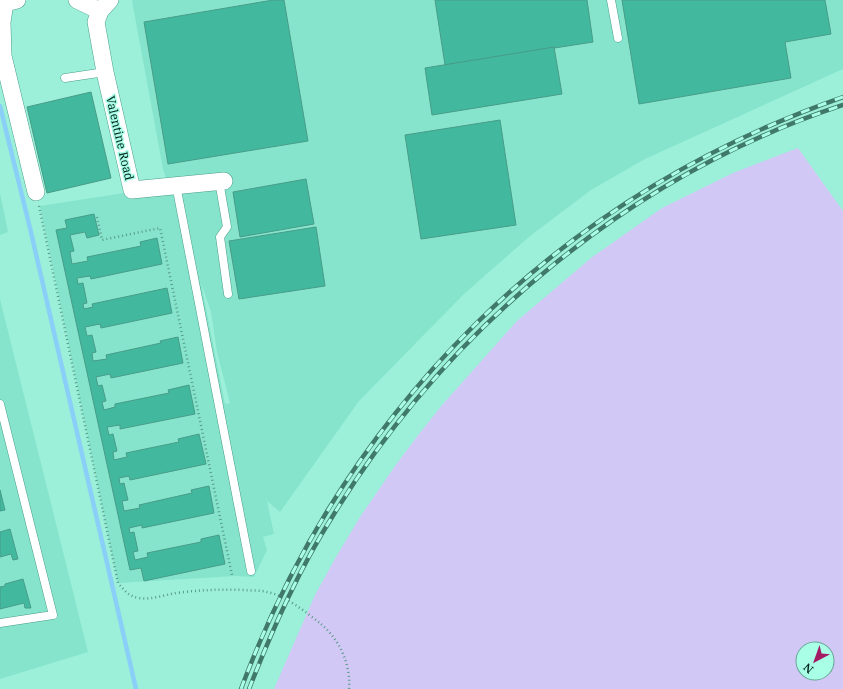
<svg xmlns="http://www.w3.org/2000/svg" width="843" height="689" viewBox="0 0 843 689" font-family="'Noto Serif',serif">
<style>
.built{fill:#86e4cc;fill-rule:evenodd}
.green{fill:#d2c8f6;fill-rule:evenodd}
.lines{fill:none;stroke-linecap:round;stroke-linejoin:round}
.stream{stroke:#89cff7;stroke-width:4.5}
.building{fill:#42b99e;stroke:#489c88}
.lane-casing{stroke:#489d88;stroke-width:9}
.street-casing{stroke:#489d88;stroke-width:18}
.path{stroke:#5a9a89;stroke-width:2.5;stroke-dasharray:1 3;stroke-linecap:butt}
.lane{stroke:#fff;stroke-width:8}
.street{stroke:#fff;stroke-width:17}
.rail-casing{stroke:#40786a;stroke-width:4.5}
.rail{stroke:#a9fee6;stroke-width:3;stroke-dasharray:9;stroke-linecap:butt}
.labels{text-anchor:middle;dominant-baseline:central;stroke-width:3;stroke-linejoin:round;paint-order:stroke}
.street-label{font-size:12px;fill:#032820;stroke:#a9fee6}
</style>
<rect width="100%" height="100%" fill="#9cf0d9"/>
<g class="built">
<path d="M133 0H843V69L645 159 591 190 530 236 464 294 359 401 280 512 267 501 274 534 263 537 267 550 254 577 235 576 118 583 40 206 169 186 163 169 132 1ZM201 283 211 312 217 352 230 403 225 404Z"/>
<path d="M0 193 8 232 0 235Z"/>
<path d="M0 299 88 652 0 679Z"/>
</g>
<path class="green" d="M798 148 843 211V689H274L315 595 336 557 360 517 395 466 419 434 443 404 517 321 591 258 662 208 733 173ZM803 649H827V673H803Z"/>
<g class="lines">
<path class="stream" d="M0 106 30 228 136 689"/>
</g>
<g class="building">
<path d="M273 0H284L308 141 168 164 144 22Z"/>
<path d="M435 0H587L593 42 445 65Z"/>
<path d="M622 0H825L831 34 785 42 791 78 639 104Z"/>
<path d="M554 47 562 94 432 115 425 68Z"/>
<path d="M91 92 111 178 47 193 27 107Z"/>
<path d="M500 120 516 225 421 239 405 135Z"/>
<path d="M306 179 314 224 240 237 233 192Z"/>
<path d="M94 214 99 235 87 238 85 232 70 235 74 251 70 252 72 264 88 261 87 257 141 246 140 242 157 238 162 264 91 279 90 276 77 278 78 284 83 283 87 303 83 304 84 309 93 307 92 304 167 288 172 313 101 328 100 324 85 327 87 336 92 335 96 352 92 353 93 361 107 359 106 355 161 343 160 341 178 337 183 363 111 378 110 374 96 377 98 386 102 385 106 401 102 402 104 410 115 407V404L169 393 168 390 189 385 195 414 120 429V425L107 427 109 435 113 434 117 451 113 452 114 460 127 457 126 453 179 442 178 439 199 434 206 464 130 480 129 476 119 478 120 484 124 483 128 500 122 501 124 511 140 508 139 505 192 493 191 490 209 486 214 513 142 528V525L129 528 130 533 134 532 138 551 133 552 135 560 148 557 147 553 201 542V539L219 535 225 564 144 581 141 568 130 570 56 230 67 228 65 220Z"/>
<path d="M316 227 325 286 239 299 229 241Z"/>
<path d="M0 490 5 510 0 511Z"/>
<path d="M10 529 18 559 13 560 11 554 0 557V532Z"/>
<path d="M23 579 31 608H25L24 603 0 609V587L5 586V584Z"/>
</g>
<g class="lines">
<defs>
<g id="lane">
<path d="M611 0 618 38"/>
<path d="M65 78 105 72"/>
<path d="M219 181 227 227 220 237 228 294"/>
<path d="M176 185 251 571"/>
<path d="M0 404 53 615 0 623"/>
</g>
<g id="street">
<path d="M17 0 5 3 2 22 3 56 36 192"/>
<path d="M77 0 100 11"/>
<path d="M110 0 100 11 96 22 105 72 132 190 224 181"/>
</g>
</defs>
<use href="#lane" class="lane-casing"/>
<use href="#street" class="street-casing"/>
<g class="path">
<path d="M39 206 118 583C125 591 128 596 139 598 151 600 164 595 176 593 200 590 221 589 245 590 252 591 260 590 267 592 285 595 307 613 321 624 340 640 351 665 349 689"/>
<path d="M97 217 102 240 160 228 232 575"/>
</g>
<use href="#lane" class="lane"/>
<use href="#street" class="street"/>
<defs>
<g id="rail">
<path d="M241 689C346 408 559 196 843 97"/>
<path d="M249 689C273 628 299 569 334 514 449 327 633 174 843 105"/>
</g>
</defs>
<use href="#rail" class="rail-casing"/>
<use href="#rail" class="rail"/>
</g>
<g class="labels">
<g class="street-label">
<text transform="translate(120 138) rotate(77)">Valentine Road</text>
</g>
</g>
<g transform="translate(815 661) rotate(221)"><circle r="19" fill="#a9fee6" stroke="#67a897"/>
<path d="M0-3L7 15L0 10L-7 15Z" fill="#a41a63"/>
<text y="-6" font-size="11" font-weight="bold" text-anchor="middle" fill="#032820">N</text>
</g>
</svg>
